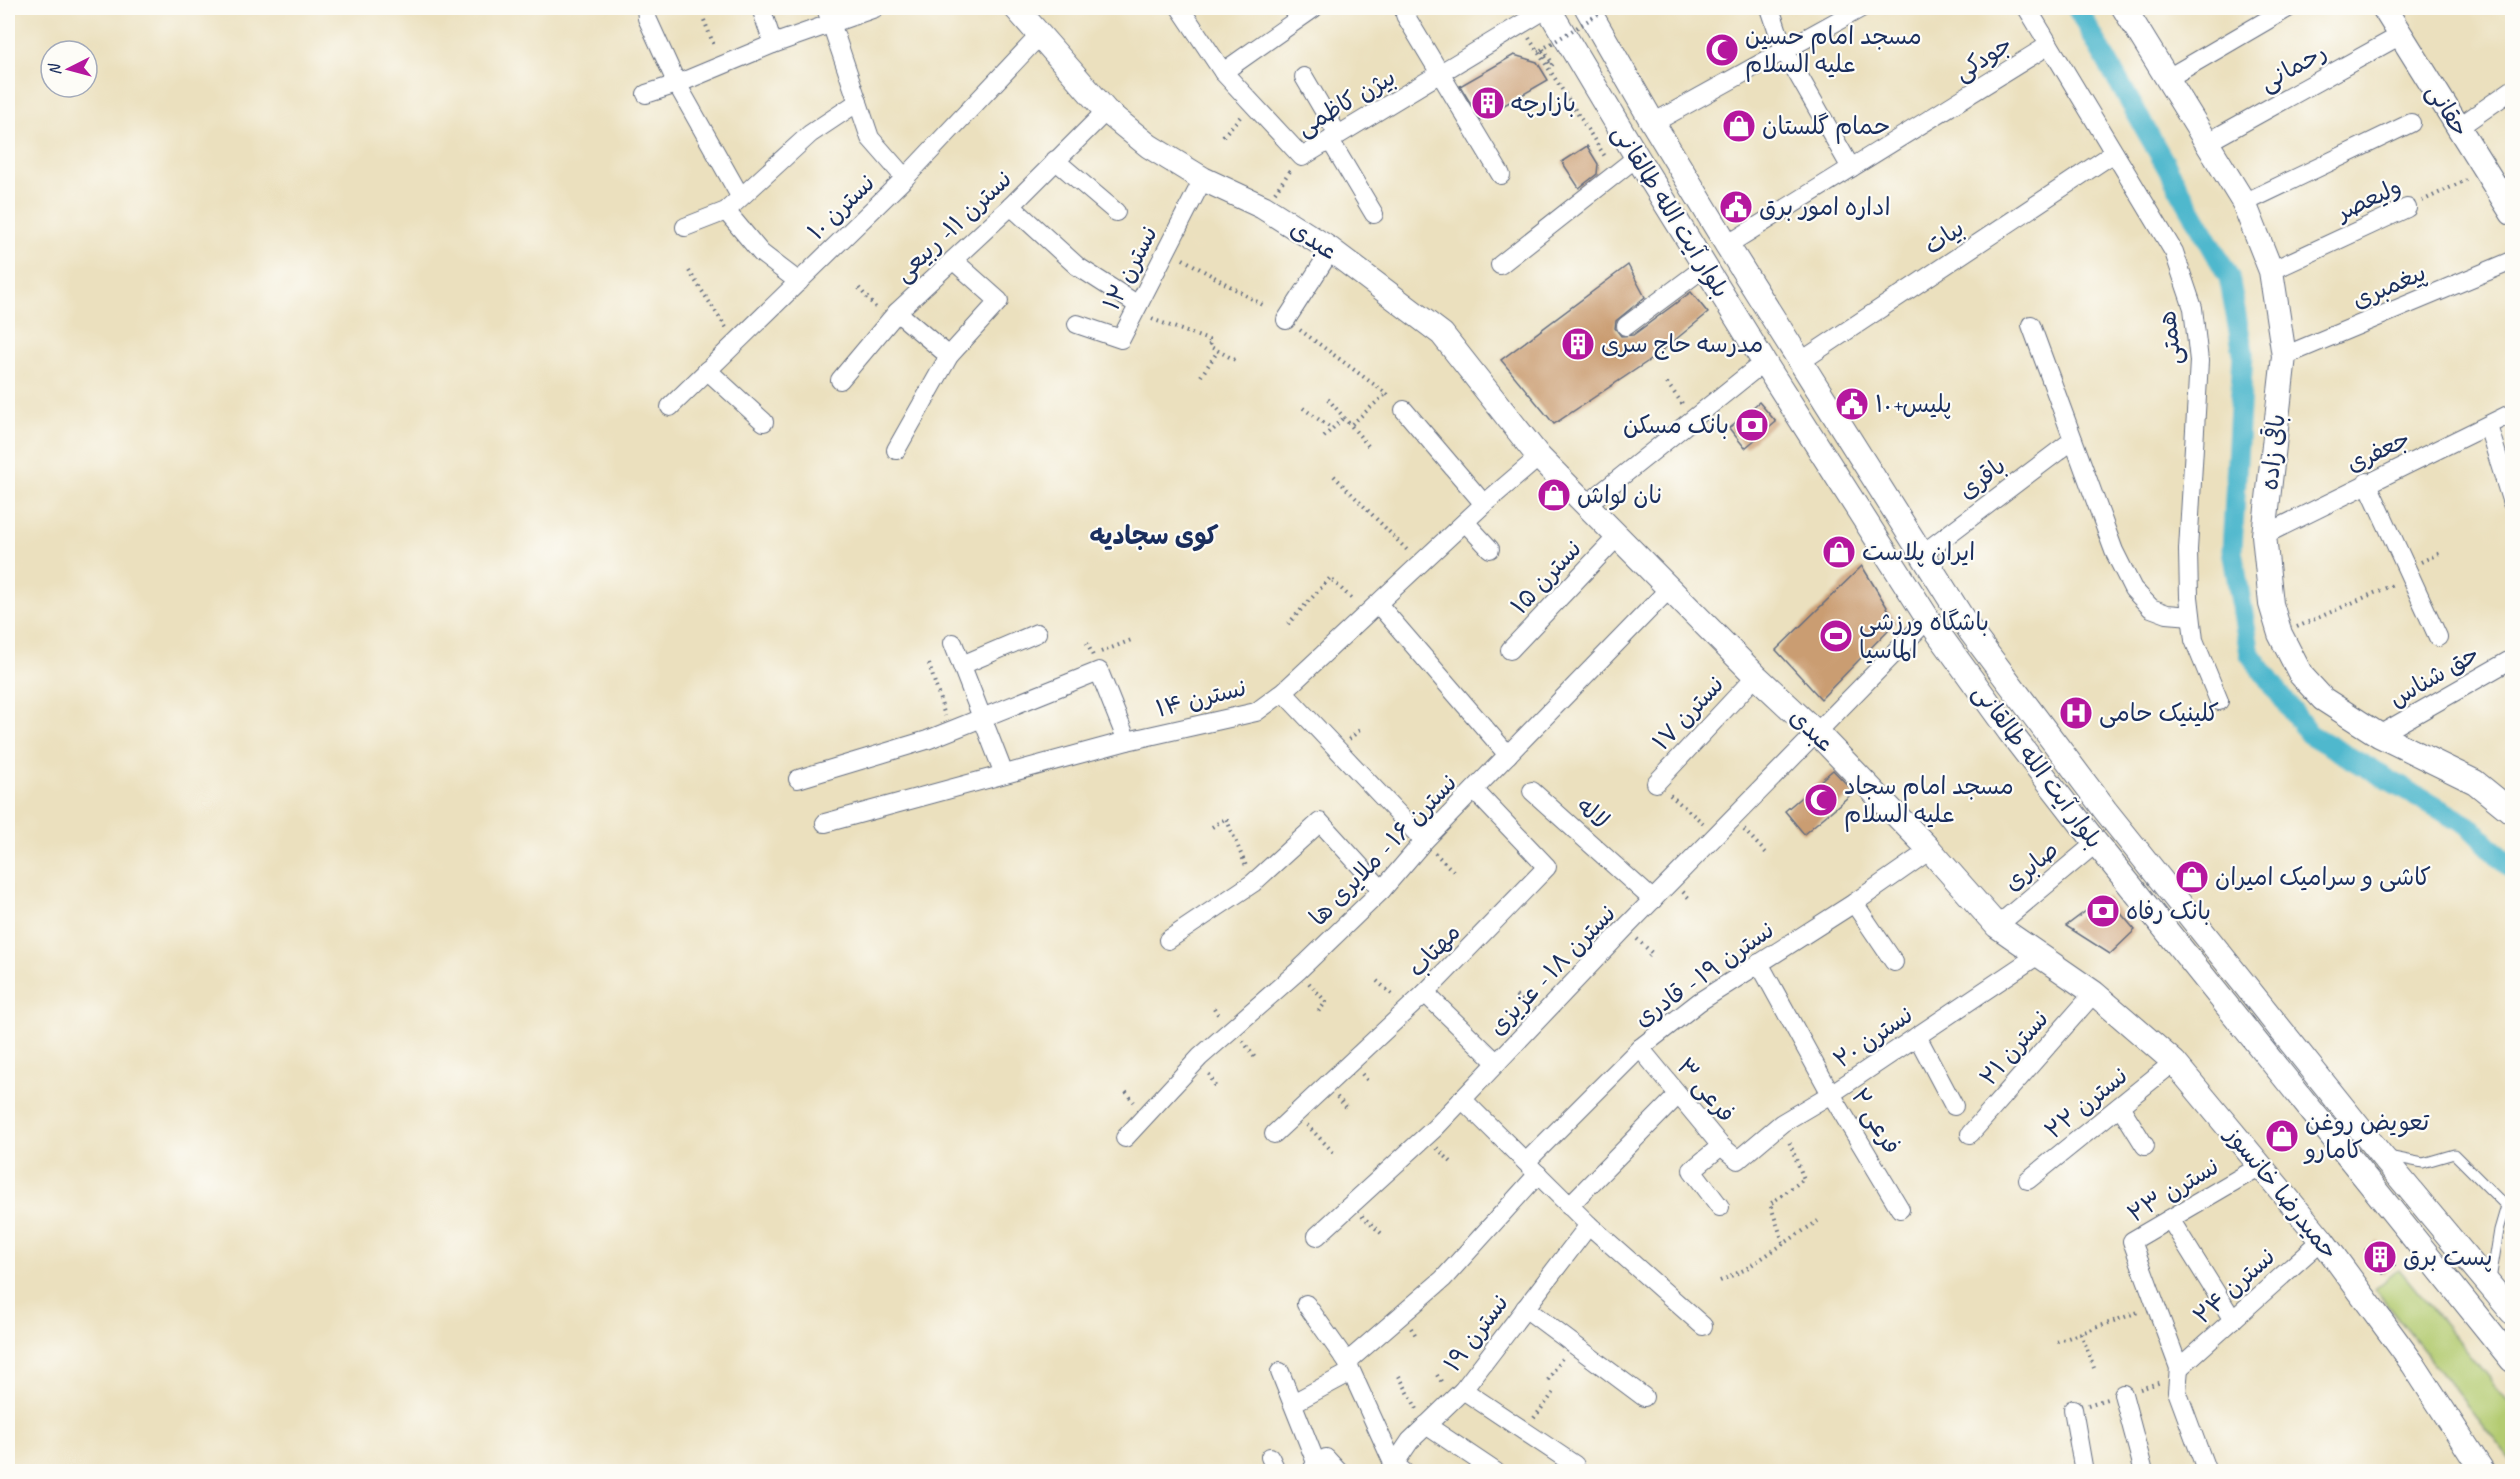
<svg xmlns="http://www.w3.org/2000/svg" width="2520" height="1479" viewBox="0 0 2520 1479" font-family="Caveat,'Playpen Sans Arabic',sans-serif">
<style>
.green{fill:#b3cb71;stroke:#677d68;stroke-width:1.5}
.lines{fill:none;stroke-linecap:round;stroke-linejoin:round}
.canal{stroke:#4fb8cd;stroke-width:21}
.building{fill:#ca9d72}
.lane-casing{stroke:#646d80;stroke-width:11}
.street-casing{stroke:#646d80;stroke-width:20}
.secondary-casing{stroke:#646d80;stroke-width:26}
.path{stroke:#646d80;stroke-width:4;stroke-dasharray:1.5 4.5;stroke-linecap:butt}
.lane{stroke:#fff;stroke-width:9}
.street{stroke:#fff;stroke-width:18}
.secondary{stroke:#fff;stroke-width:24}
.path-bridge{stroke:#646d80;stroke-width:4;stroke-dasharray:1.5 4.5;stroke-linecap:butt}
.labels{text-anchor:middle;dominant-baseline:central;stroke-width:4.5;stroke-linejoin:round;paint-order:stroke}
.poi-label{font-size:24px;fill:#1b2f5e;stroke:#fdfcf7;text-anchor:start}
.street-label{font-size:24px;fill:#1b2f5e;stroke:#fdfcf7}
.neighbourhood-label{font-size:26px;font-weight:bold;fill:#1b2f5e;stroke:#fdfcf7}
</style>
<rect width="100%" height="100%" fill="#fdfcf7"/>
<filter id="ink" filterUnits="userSpaceOnUse"><feTurbulence type="fractalNoise" baseFrequency=".0167" numOctaves="2"/><feDisplacementMap in="SourceGraphic" scale="12" xChannelSelector="R" yChannelSelector="G"/><feConvolveMatrix kernelMatrix="1 2 1 2 8 2 1 2 1" color-interpolation-filters="sRGB"/></filter>
<filter id="wash" filterUnits="userSpaceOnUse"><feTurbulence type="fractalNoise" baseFrequency=".008" numOctaves="4" result="noise"/><feDisplacementMap in="SourceGraphic" scale="24" xChannelSelector="R" yChannelSelector="G"/><feGaussianBlur stdDeviation="1.35" result="paint"/><feColorMatrix in="noise" values="0 0 0 0 0 0 0 0 0 0 0 0 0 0 0 0 0 1.4 0 .05"/><feComposite in="paint" operator="in"/></filter>
<g filter="url(#wash)">
<rect width="100%" height="100%" fill="#ebe0be"/>
<path class="green" d="M2399 1269 2512 1406V1462L2375 1289Z"/>
<g class="lines">
<path class="canal" d="M2077 8 2229 277 2243 353 2232 550 2250 654 2309 734 2469 826 2512 869"/>
</g>
<g id="blocks">
<g class="building">
<path d="M1514 55 1537 62 1548 80 1480 119 1460 86Z"/>
<path d="M1587 146 1598 164 1597 174 1579 188 1562 162Z"/>
<path d="M1628 265 1645 297 1616 321 1615 328 1621 336 1633 335 1691 292 1708 313 1653 358 1554 424 1501 360Z"/>
<path d="M1759 402 1776 422 1745 448 1729 428Z"/>
<path d="M1862 566 1896 622 1821 699 1776 650Z"/>
<path d="M1833 770 1854 792 1804 834 1785 811Z"/>
<path d="M2106 896 2135 930 2110 954 2066 926Z"/>
<path d="M2377 1241 2395 1265 2383 1274 2365 1250Z"/>
</g>
</g>
</g>
<g filter="url(#ink)">
<use href="#blocks" fill-opacity="0" stroke="#646d80" stroke-width="1.5"/>
<g class="lines">
<defs>
<path id="lane" d="M2388 1156 2423 1163 2454 1154 2506 1206 2499 1230 2491 1280"/>
<g id="street">
<path d="M646 8 647 18 677 84 740 196"/>
<path d="M761 8 773 44"/>
<path d="M826 8 870 138 905 178"/>
<path d="M1180 8 1223 72 1302 157 1548 8"/>
<path d="M1770 8 1784 50 1851 168"/>
<path d="M2027 8 2174 252 2193 308 2199 361 2188 550 2189 597 2194 640 2219 701"/>
<path d="M1405 15 1501 175"/>
<path d="M1223 72 1314 8"/>
<path d="M1304 77 1338 135"/>
<path d="M2168 78 2288 8"/>
<path d="M646 94 677 84 773 44 875 8"/>
<path d="M1653 123 1861 8"/>
<path d="M2459 127 2512 90"/>
<path d="M1330 140 1374 214"/>
<path d="M2208 142 2401 35"/>
<path d="M1055 160 1116 212"/>
<path d="M2244 203 2411 123"/>
<path d="M1011 206 1077 266 1138 305"/>
<path d="M726 211 761 253 799 282"/>
<path d="M685 227 726 211 810 134 858 102"/>
<path d="M1727 245 2049 45"/>
<path d="M1500 265 1637 157"/>
<path d="M2271 271 2407 208"/>
<path d="M897 312 949 356"/>
<path d="M1286 320 1331 250"/>
<path d="M1077 324 1121 339 1203 179"/>
<path d="M2031 325 2114 551 2133 589 2151 608 2167 614 2191 616"/>
<path d="M1626 326 1705 267"/>
<path d="M2284 356 2512 261"/>
<path d="M1800 362 2114 153"/>
<path d="M707 370 764 422"/>
<path d="M840 380 897 312 1011 206 1106 111"/>
<path d="M670 407 905 178 1039 36"/>
<path d="M1404 410 1484 504"/>
<path d="M2488 426 2512 503"/>
<path d="M896 450 949 356 999 301 953 260"/>
<path d="M2367 482 2438 637"/>
<path d="M1586 505 1764 362"/>
<path d="M1465 522 1490 549"/>
<path d="M2264 535 2512 413"/>
<path d="M1921 555 2073 440"/>
<path d="M1378 604 1508 755"/>
<path d="M953 643 1004 774"/>
<path d="M1510 650 1617 537"/>
<path d="M962 665 1037 633"/>
<path d="M1283 692 1424 841"/>
<path d="M2379 735 2512 659"/>
<path d="M798 779 927 740 1099 671 1127 741"/>
<path d="M1656 783 1756 676"/>
<path d="M1532 791 1653 900"/>
<path d="M825 823 1127 741 1256 712 1283 692 1484 504 1539 457"/>
<path d="M1854 903 1894 962"/>
<path d="M1997 926 2096 843"/>
<path d="M1168 940 1253 883 1320 822 1382 890"/>
<path d="M1759 963 1831 1094 1900 1209"/>
<path d="M1425 993 1497 1063"/>
<path d="M1917 1036 1954 1106"/>
<path d="M1640 1048 1721 1146 1738 1160 1782 1123 1831 1094 2038 955"/>
<path d="M1462 1099 1589 1225 1703 1326"/>
<path d="M2120 1106 2145 1146"/>
<path d="M1274 1134 1425 993 1547 867 1474 790"/>
<path d="M1970 1134 2094 993"/>
<path d="M1125 1138 1200 1057 1298 971 1382 890 1424 841 1670 588"/>
<path d="M1526 1162 1640 1048 1699 1002 1854 903 1930 850"/>
<path d="M2028 1180 2174 1062"/>
<path d="M1569 1206 1678 1095"/>
<path d="M1720 1207 1692 1170 1721 1146"/>
<path d="M2170 1219 2233 1320"/>
<path d="M1317 1236 1435 1128 1625 928 1928 619"/>
<path d="M1306 1304 1347 1362 1393 1463 1404 1472"/>
<path d="M1525 1308 1644 1397"/>
<path d="M1347 1362 1443 1279 1538 1174"/>
<path d="M2179 1368 2132 1241 2262 1165"/>
<path d="M2179 1368 2322 1240"/>
<path d="M2179 1368 2177 1391 2207 1472"/>
<path d="M1280 1372 1317 1465"/>
<path d="M1463 1390 1575 1465"/>
<path d="M2123 1394 2144 1472"/>
<path d="M1293 1403 1351 1372"/>
<path d="M2073 1409 2084 1472"/>
<path d="M1426 1425 1496 1472"/>
<path d="M1270 1457 1277 1472"/>
<path d="M1313 1468 1326 1458 1339 1472"/>
<path d="M1389 1472 1410 1441 1463 1390 1589 1225"/>
</g>
<g id="secondary">
<path d="M1016 8 1106 111 1149 146 1203 179 1263 207 1331 250 1442 334 1539 457 1756 676 1817 733 1930 850 1997 926 2094 993 2174 1062 2322 1240 2413 1364 2483 1472"/>
<path d="M1548 8 1637 157 1764 362 1928 619 2009 731 2096 843 2512 1360"/>
<path d="M1587 8 1653 123 1727 245 1971 632 2105 810 2381 1155 2512 1312"/>
<path d="M2124 8 2244 203 2271 271 2284 356 2264 535 2271 604 2280 634 2301 675 2323 699 2379 735 2475 782 2512 812"/>
<path d="M2384 8 2512 213"/>
</g>
</defs>
<use href="#lane" class="lane-casing"/>
<use href="#street" class="street-casing"/>
<use href="#secondary" class="secondary-casing"/>
<g class="path">
<path d="M704 20 715 48"/>
<path d="M1529 38 1606 158"/>
<path d="M1538 52 1543 49 1553 64 1551 66 1541 50"/>
<path d="M1223 136 1242 115"/>
<path d="M1275 192 1290 171"/>
<path d="M2422 201 2466 180"/>
<path d="M1183 259 1266 307"/>
<path d="M689 271 727 329"/>
<path d="M859 288 876 308"/>
<path d="M1152 319 1211 341 1209 346 1237 361"/>
<path d="M1300 330 1391 397"/>
<path d="M1201 376 1218 351"/>
<path d="M1667 383 1684 406"/>
<path d="M1328 399 1371 449"/>
<path d="M1303 408 1332 429"/>
<path d="M1352 424 1387 393"/>
<path d="M1324 437 1345 416"/>
<path d="M1334 476 1408 551"/>
<path d="M2421 562 2442 552"/>
<path d="M1288 624 1330 578 1354 601"/>
<path d="M2297 627 2395 584"/>
<path d="M1087 643 1093 656"/>
<path d="M1101 652 1134 639"/>
<path d="M929 664 945 716"/>
<path d="M1170 694 1176 711"/>
<path d="M1349 739 1361 729"/>
<path d="M1670 795 1703 823"/>
<path d="M1212 827 1226 818 1246 866"/>
<path d="M1744 830 1768 855"/>
<path d="M1435 853 1454 872"/>
<path d="M1683 892 1690 899"/>
<path d="M1637 939 1652 953 1646 958"/>
<path d="M1377 981 1395 997"/>
<path d="M1309 983 1326 1002 1318 1012"/>
<path d="M1516 996 1529 1006"/>
<path d="M1214 1008 1219 1016"/>
<path d="M1243 1041 1255 1058"/>
<path d="M1209 1074 1217 1090"/>
<path d="M1362 1074 1368 1081"/>
<path d="M1126 1092 1134 1102"/>
<path d="M1337 1097 1346 1107"/>
<path d="M1307 1125 1336 1155"/>
<path d="M1437 1148 1452 1163"/>
<path d="M2130 1205 2136 1217"/>
<path d="M1362 1216 1383 1235"/>
<path d="M1783 1242 1770 1204 1804 1179 1788 1139"/>
<path d="M1720 1281 1744 1270 1818 1221"/>
<path d="M1411 1328 1417 1337"/>
<path d="M2081 1333 2094 1368"/>
<path d="M2057 1342 2141 1311"/>
<path d="M1437 1375 1443 1384"/>
<path d="M1399 1376 1417 1409"/>
<path d="M1548 1380 1562 1358"/>
<path d="M2140 1389 2161 1382"/>
<path d="M2088 1405 2107 1399"/>
<path d="M1534 1418 1555 1391"/>
</g>
<use href="#lane" class="lane"/>
<use href="#street" class="street"/>
<use href="#secondary" class="secondary"/>
<path class="path-bridge" d="M1541 50 1608 8"/>
</g>
</g>
<defs>
<symbol id="mosque-disc" viewBox="-11 -11 22 22"><circle r="9.5" fill="#b5179e" stroke="#fdfcf7"/><path d="M3.5-4.9A6 6 0 1 0 3.5 4.9A5 5 0 1 1 3.5-4.9Z" fill="#fff"/></symbol>
<symbol id="building-disc" viewBox="-11 -11 22 22"><circle r="9.5" fill="#b5179e" stroke="#fdfcf7"/><path d="M-4-6H4V6H1V3H-1V6H-4ZM-2.5-4.3h1.7v1.8h-1.7ZM.8-4.3h1.7v1.8H.8ZM-2.5-1h1.7V.8h-1.7ZM.8-1h1.7V.8H.8Z" fill="#fff"/></symbol>
<symbol id="shop-disc" viewBox="-11 -11 22 22"><circle r="9.5" fill="#b5179e" stroke="#fdfcf7"/><path d="M-5-2.5h2.3a2.7 3.5 0 0 1 5.4 0H5L5.5 6h-11ZM-1.5-2.5h3a1.5 2.3 0 0 0-3 0Z" fill="#fff"/></symbol>
<symbol id="civic-disc" viewBox="-11 -11 22 22"><circle r="9.5" fill="#b5179e" stroke="#fdfcf7"/><path d="M-.6-6.5H3V-4.5H.6V-3L4-1V1h2V6H-6V1h2V-1L-.6-3ZM-1.2 2.5V6h2.4V2.5Z" fill="#fff"/></symbol>
<symbol id="bank-disc" viewBox="-11 -11 22 22"><circle r="9.5" fill="#b5179e" stroke="#fdfcf7"/><path d="M-6-4H6V4H-6ZM0-2.3a2.3 2.3 0 1 0 0 4.6a2.3 2.3 0 1 0 0-4.6Z" fill="#fff"/></symbol>
<symbol id="stadium-disc" viewBox="-11 -11 22 22"><circle r="9.5" fill="#b5179e" stroke="#fdfcf7"/><path d="M0-5a6.5 5 0 1 0 0 10a6.5 5 0 1 0 0-10ZM-3.5-1.8h7v3.6h-7Z" fill="#fff"/></symbol>
<symbol id="hospital-disc" viewBox="-11 -11 22 22"><circle r="9.5" fill="#b5179e" stroke="#fdfcf7"/><path d="M-5-5h3v3.5h4V-5h3V5h-3V1.5h-4V5h-3Z" fill="#fff"/></symbol>
</defs>
<g fill-rule="evenodd">
<use href="#mosque-disc" x="1703" y="31" width="38" height="38"/>
<use href="#building-disc" x="1469" y="84" width="38" height="38"/>
<use href="#shop-disc" x="1720" y="107" width="38" height="38"/>
<use href="#civic-disc" x="1717" y="188" width="38" height="38"/>
<use href="#building-disc" x="1559" y="325" width="38" height="38"/>
<use href="#civic-disc" x="1833" y="385" width="38" height="38"/>
<use href="#bank-disc" x="1733" y="406" width="38" height="38"/>
<use href="#shop-disc" x="1535" y="476" width="38" height="38"/>
<use href="#shop-disc" x="1820" y="533" width="38" height="38"/>
<use href="#stadium-disc" x="1817" y="617" width="38" height="38"/>
<use href="#hospital-disc" x="2057" y="694" width="38" height="38"/>
<use href="#mosque-disc" x="1802" y="781" width="38" height="38"/>
<use href="#shop-disc" x="2173" y="858" width="38" height="38"/>
<use href="#bank-disc" x="2084" y="892" width="38" height="38"/>
<use href="#shop-disc" x="2263" y="1117" width="38" height="38"/>
<use href="#building-disc" x="2361" y="1238" width="38" height="38"/>
</g>
<g class="labels">
<g class="poi-label">
<text x="1745" y="36">مسجد امام حسین<tspan x="1745" dy="28">علیه السلام</tspan></text>
<text x="1511" y="103">بازارچه</text>
<text x="1762" y="126">حمام گلستان</text>
<text x="1759" y="207">اداره امور برق</text>
<text x="1601" y="344">مدرسه حاج سری</text>
<text x="1875" y="404">پلیس+۱۰</text>
<text x="1729" y="425" text-anchor="end">بانک مسکن</text>
<text x="1577" y="495">نان لواش</text>
<text x="1862" y="552">ایران پلاست</text>
<text x="1859" y="622">باشگاه ورزشی<tspan x="1859" dy="28">الماسیا</tspan></text>
<text x="2099" y="713">کلینیک حامی</text>
<text x="1844" y="786">مسجد امام سجاد<tspan x="1844" dy="28">علیه السلام</tspan></text>
<text x="2215" y="877">کاشی و سرامیک امیران</text>
<text x="2126" y="911">بانک رفاه</text>
<text x="2305" y="1122">تعویض روغن<tspan x="2305" dy="28">کامارو</tspan></text>
<text x="2403" y="1257">پست برق</text>
</g>
<g class="street-label">
<text transform="translate(1983 58) rotate(-32)">جودکی</text>
<text transform="translate(2293 67) rotate(-29)">رحمانی</text>
<text transform="translate(1346 102) rotate(-30)">بیژن کاظمی</text>
<text transform="translate(2448 110) rotate(58)">حقانی</text>
<text transform="translate(2369 199) rotate(-25)">ولیعصر</text>
<text transform="translate(841 207) rotate(-44)">نسترن ۱۰</text>
<text transform="translate(1671 211) rotate(58)">بلوار آیت الله طالقانی</text>
<text transform="translate(953 226) rotate(-43)">نسترن ۱۱- ربیعی</text>
<text transform="translate(1944 237) rotate(-34)">بیات</text>
<text transform="translate(1314 240) rotate(34)">عبدی</text>
<text transform="translate(1130 268) rotate(-63)">نسترن ۱۲</text>
<text transform="translate(2389 286) rotate(-23)">پیغمبری</text>
<text transform="translate(2170 338) rotate(-97)">همتی</text>
<text transform="translate(2378 451) rotate(-25)">جعفری</text>
<text transform="translate(2273 452) rotate(-84)">باقی زاده</text>
<text transform="translate(1982 478) rotate(-37)">باقری</text>
<text transform="translate(1546 577) rotate(-47)">نسترن ۱۵</text>
<text transform="translate(2434 676) rotate(-30)">حق شناس</text>
<text transform="translate(1201 698) rotate(-14)">نسترن ۱۴</text>
<text transform="translate(1688 713) rotate(-47)">نسترن ۱۷</text>
<text transform="translate(1812 730) rotate(44)">عبدی</text>
<text transform="translate(2038 766) rotate(53)">بلوار آیت الله طالقانی</text>
<text transform="translate(1593 813) rotate(42)">لاله</text>
<text transform="translate(1383 850) rotate(-46)">نسترن ۱۶ - ملایری ها</text>
<text transform="translate(2031 866) rotate(-40)">صابری</text>
<text transform="translate(1434 950) rotate(-46)">مهتاب</text>
<text transform="translate(1552 970) rotate(-46)">نسترن ۱۸ - عزیزی</text>
<text transform="translate(1704 974) rotate(-35)">نسترن ۱۹ - قادری</text>
<text transform="translate(1873 1037) rotate(-34)">نسترن ۲۰</text>
<text transform="translate(2014 1048) rotate(-49)">نسترن ۲۱</text>
<text transform="translate(1706 1090) rotate(50)">فرعی ۳</text>
<text transform="translate(2086 1103) rotate(-39)">نسترن ۲۲</text>
<text transform="translate(1876 1121) rotate(59)">فرعی ۲</text>
<text transform="translate(2173 1190) rotate(-31)">نسترن ۲۳</text>
<text transform="translate(2282 1193) rotate(51)">حمیدرضا خانسوز</text>
<text transform="translate(2234 1286) rotate(-42)">نسترن ۲۴</text>
<text transform="translate(1476 1333) rotate(-53)">نسترن ۱۹</text>
</g>
<g class="neighbourhood-label">
<text x="1154" y="535">کوی سجادیه</text>
</g>
</g>
<rect width="2520" height="1479" fill="none" stroke="#fdfcf7" stroke-width="30"/>
<g transform="translate(69 69) rotate(264)"><circle r="28" fill="#fdfcf7" stroke="#a3aaba" stroke-width="1.5"/>
<path d="M0-4.5L10 22L0 15L-10 22Z" fill="#b5179e"/>
<text y="-9" font-size="16" font-weight="bold" text-anchor="middle" fill="#1b2f5e">N</text>
</g>
</svg>
